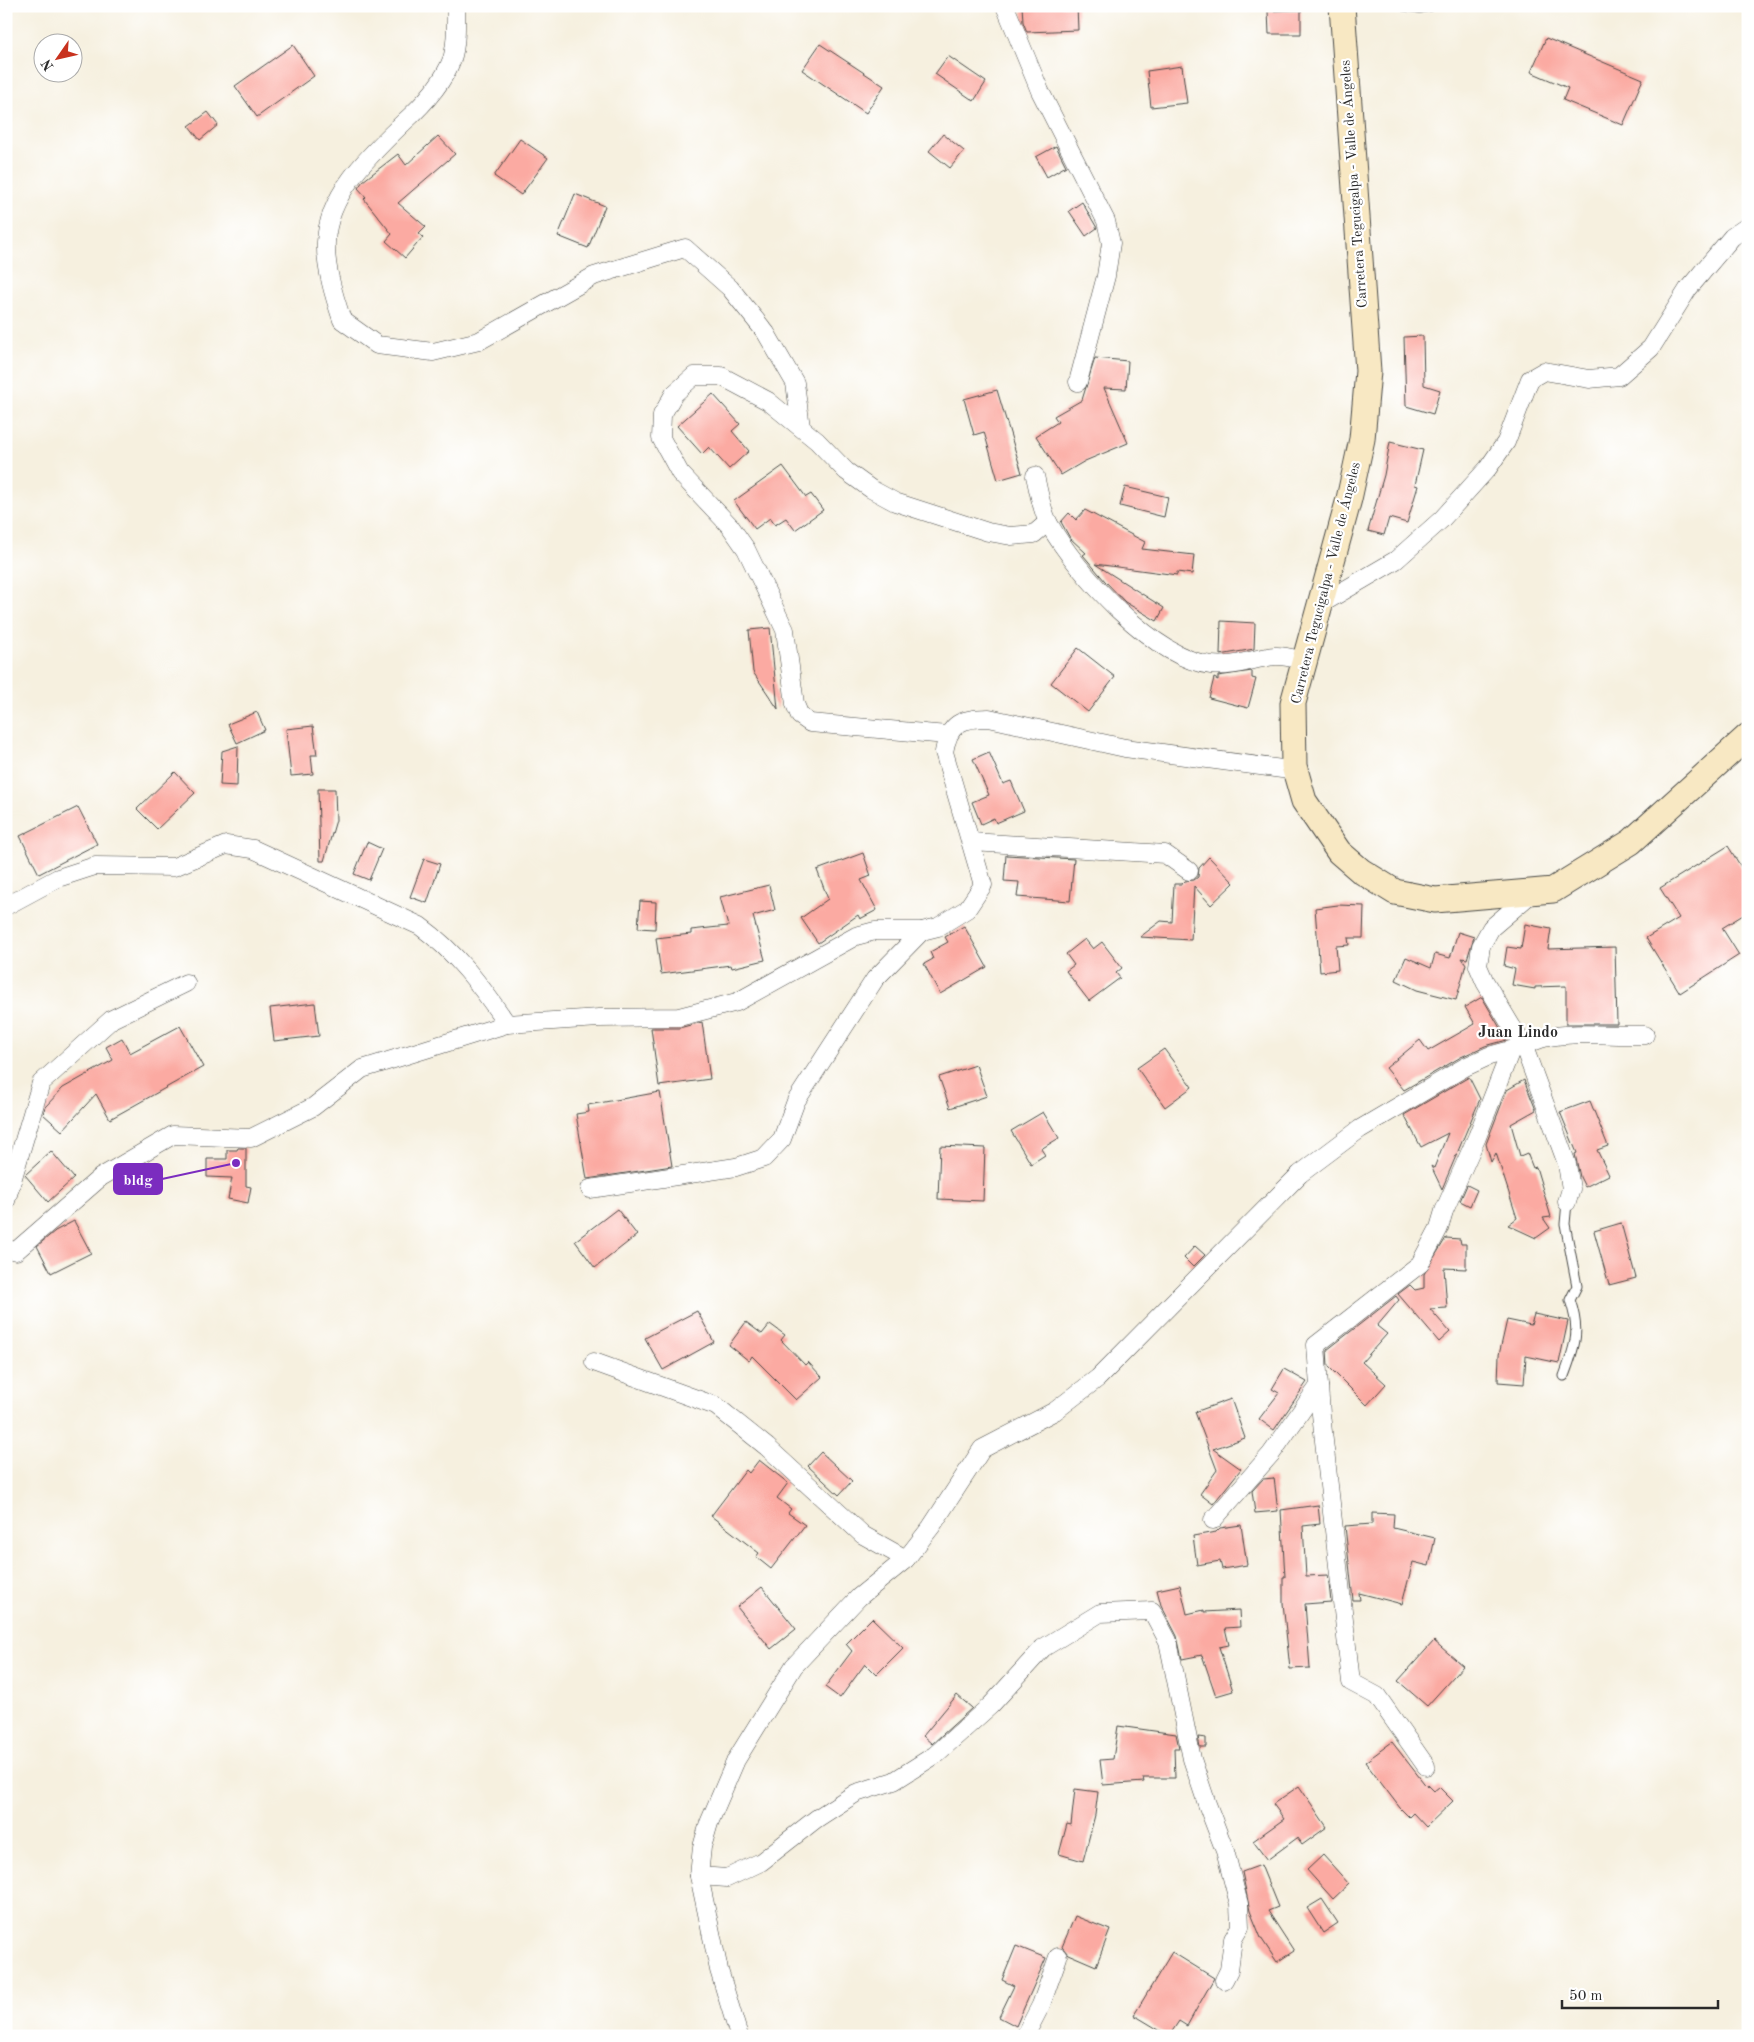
<svg xmlns="http://www.w3.org/2000/svg" width="1754" height="2042" viewBox="0 0 1754 2042" font-family="'Old Standard TT',serif">
<style>
.building{fill:#fbaaa2}
.lines{fill:none;stroke-linecap:round;stroke-linejoin:round}
.lane-casing{stroke:#494946;stroke-width:11}
.street-casing{stroke:#494946;stroke-width:19}
.secondary-casing{stroke:#494946;stroke-width:27}
.lane{stroke:#fff;stroke-width:9}
.street{stroke:#fff;stroke-width:18}
.secondary{stroke:#f8e8c3;stroke-width:25}
.labels{text-anchor:middle;dominant-baseline:central;stroke-width:4.5;stroke-linejoin:round;paint-order:stroke}
.street-label{font-size:14px;fill:#2b2b2b;stroke:#fff}
.quarter-label{font-size:16px;font-weight:bold;fill:#2b2b2b;stroke:#fff}
.leader{fill:none;stroke:#7b2cbf;stroke-width:2}
.callout-dot{fill:#7b2cbf;stroke:#fff;stroke-width:2}
.callout{fill:#7b2cbf;stroke:#7b2cbf;stroke-width:2}
.callout-label{font-size:15px;text-anchor:middle;font-weight:bold;fill:#fff}
</style>
<rect width="100%" height="100%" fill="#fff"/>
<filter id="ink" filterUnits="userSpaceOnUse"><feTurbulence type="fractalNoise" baseFrequency=".02" numOctaves="2"/><feDisplacementMap in="SourceGraphic" scale="10" xChannelSelector="R" yChannelSelector="G"/><feConvolveMatrix kernelMatrix="1 2 1 2 8 2 1 2 1" color-interpolation-filters="sRGB"/></filter>
<filter id="wash" filterUnits="userSpaceOnUse"><feTurbulence type="fractalNoise" baseFrequency=".0096" numOctaves="4" result="noise"/><feDisplacementMap in="SourceGraphic" scale="20" xChannelSelector="R" yChannelSelector="G"/><feGaussianBlur stdDeviation="1.12" result="paint"/><feColorMatrix in="noise" values="0 0 0 0 0 0 0 0 0 0 0 0 0 0 0 0 0 1.4 0 .05"/><feComposite in="paint" operator="in"/></filter>
<g filter="url(#wash)">
<rect width="100%" height="100%" fill="#f6f0df"/>
<g id="blocks">
<g class="building">
<path d="M1022 6H1077L1078 30 1027 32 1023 22Z"/>
<path d="M1301 10V34H1269L1268 11Z"/>
<path d="M1546 38 1643 79 1623 125 1563 100 1568 88 1531 72Z"/>
<path d="M820 44 884 86 866 113 802 70Z"/>
<path d="M293 45 314 76 257 117 235 86Z"/>
<path d="M948 56 986 82 974 101 935 74Z"/>
<path d="M1182 66 1187 103 1151 107 1147 71Z"/>
<path d="M208 112 218 125 200 140 189 126Z"/>
<path d="M943 134 964 151 950 168 929 151Z"/>
<path d="M438 136 455 154 398 203 426 227 419 234 423 237 405 258 386 241 392 234 364 199 366 197 358 188 363 181 398 154 406 165Z"/>
<path d="M520 139 548 158 521 195 494 176Z"/>
<path d="M1056 146 1066 166 1047 177 1036 157Z"/>
<path d="M575 194 605 206 588 248 558 236Z"/>
<path d="M1082 202 1097 228 1086 236 1069 211Z"/>
<path d="M1423 336 1424 385 1440 390 1433 414 1406 406 1404 337Z"/>
<path d="M1095 358 1128 361 1126 389 1104 388 1128 443 1085 461 1061 475 1036 436 1058 422 1054 416 1082 400Z"/>
<path d="M997 390 1022 473 998 480 984 432 974 435 964 399Z"/>
<path d="M713 394 740 424 732 431 749 451 729 469 709 447 702 454 677 426Z"/>
<path d="M1390 442 1423 450 1415 485 1418 486 1407 523 1389 518 1384 535 1368 531 1384 475Z"/>
<path d="M783 466 806 497 811 494 823 510 795 530 786 518 775 525 770 518 755 529 734 501Z"/>
<path d="M1125 487 1168 497 1164 517 1120 506Z"/>
<path d="M1085 510 1145 542 1142 549 1194 555 1192 574 1177 572V575L1095 564 1164 608 1157 621 1125 602 1105 581 1083 555 1086 553 1070 538 1061 522 1069 513 1076 520Z"/>
<path d="M1221 621 1255 623 1254 649 1220 655Z"/>
<path d="M770 628 778 709 753 672 749 630Z"/>
<path d="M1078 648 1115 677 1088 712 1051 683Z"/>
<path d="M1252 671V678L1256 679 1248 708 1209 698 1214 678 1218 680V676Z"/>
<path d="M257 712 265 730 237 743 228 724Z"/>
<path d="M313 726 317 755H311L313 774 291 776 286 729Z"/>
<path d="M238 746 237 786 220 785 222 751Z"/>
<path d="M989 752 1003 784 1011 781 1024 811 996 823 994 818 981 824 972 802 989 795 973 759Z"/>
<path d="M175 772 195 793 157 829 137 809Z"/>
<path d="M318 789H335L336 820 324 861H320Z"/>
<path d="M78 807 97 844 39 874 20 836Z"/>
<path d="M367 842 382 849 369 880 354 874Z"/>
<path d="M1728 846 1748 878V912L1722 928 1739 955 1680 993 1646 938 1679 918 1660 888Z"/>
<path d="M863 853 871 876 861 880 877 910 860 919 858 915 818 943 801 918 828 899 817 870Z"/>
<path d="M1006 855 1074 859 1070 901 1017 897 1019 882 1004 881Z"/>
<path d="M1209 857 1234 883 1211 905 1194 886 1191 940 1140 937 1161 921 1172 922 1174 884H1182L1185 881 1194 880 1198 877 1199 868Z"/>
<path d="M424 859 440 864 427 903 410 897Z"/>
<path d="M769 885 775 910 753 916 765 960 732 968 731 965 661 974 656 938 691 934V930L728 926 720 897Z"/>
<path d="M640 901 656 902 655 929 638 928Z"/>
<path d="M1338 905 1364 906 1363 938H1348L1349 945 1336 946 1338 970 1320 972 1315 908Z"/>
<path d="M1525 924 1551 929 1548 949 1615 947 1617 1024H1566V986L1535 987V989L1512 985 1515 969 1504 966 1507 947 1521 949Z"/>
<path d="M964 926 987 967 940 994 924 964 933 959 930 952 948 942 945 937Z"/>
<path d="M1458 932 1474 937 1467 959 1462 958 1466 964 1456 1000 1417 990 1396 980 1406 957 1431 968 1435 954 1450 958Z"/>
<path d="M1085 939 1093 949 1102 942 1122 968 1116 973 1120 978 1089 1001 1066 971 1074 965 1066 954Z"/>
<path d="M1482 997 1507 1040 1485 1046 1461 1057 1404 1090 1386 1068 1420 1040 1428 1051 1475 1024 1465 1007Z"/>
<path d="M315 1003 319 1036 274 1041 270 1008Z"/>
<path d="M702 1022 710 1079 659 1086 651 1028H679Z"/>
<path d="M180 1026 203 1067 110 1119 96 1094 62 1131 43 1114 45 1107 63 1088 113 1060 106 1047 122 1038 130 1053Z"/>
<path d="M1164 1049 1192 1087 1165 1107 1137 1068Z"/>
<path d="M976 1065 987 1096 950 1108 939 1077Z"/>
<path d="M1469 1077 1480 1099 1442 1189 1431 1166 1434 1168 1448 1133 1421 1147 1404 1115Z"/>
<path d="M1524 1080 1536 1110 1511 1124 1520 1156 1527 1153 1533 1168 1536 1167 1551 1217 1543 1218 1550 1228 1536 1238 1508 1225 1517 1218 1496 1153 1491 1162 1486 1144 1507 1090Z"/>
<path d="M660 1092 672 1166 587 1179 576 1114 589 1112 588 1105Z"/>
<path d="M1590 1101 1608 1146 1597 1150 1609 1175 1585 1187 1580 1177 1575 1154 1577 1153 1560 1112Z"/>
<path d="M1043 1112 1059 1138 1041 1149 1045 1155 1031 1164 1011 1131Z"/>
<path d="M940 1146 985 1148 983 1201 938 1199Z"/>
<path d="M238 1148H246V1186L251 1187 248 1203 228 1199 232 1178 207 1177V1159H227V1150H237Z"/>
<path d="M51 1151 74 1178 48 1202 25 1175Z"/>
<path d="M1467 1185 1477 1190 1470 1206 1460 1201Z"/>
<path d="M617 1209 637 1235 595 1268 575 1241Z"/>
<path d="M74 1221 91 1253 51 1273 37 1246 55 1231Z"/>
<path d="M1621 1223 1636 1278 1609 1285 1594 1231Z"/>
<path d="M1446 1238 1460 1239 1461 1244H1466V1269L1444 1268 1447 1308 1430 1309 1450 1332 1439 1342 1398 1294 1410 1285 1415 1290 1424 1288V1274Z"/>
<path d="M1195 1246 1205 1255 1193 1267 1184 1258Z"/>
<path d="M1396 1296 1399 1300 1377 1326 1387 1334 1362 1362 1386 1384 1367 1405 1328 1366 1327 1350Z"/>
<path d="M697 1311 714 1342 663 1370 645 1338Z"/>
<path d="M1534 1314 1568 1321 1559 1363 1526 1356 1524 1384 1498 1382 1499 1355 1507 1320 1531 1325Z"/>
<path d="M746 1322 762 1334 770 1324 785 1335 781 1340 805 1365 808 1362 822 1377 796 1400 752 1356 749 1361 729 1345Z"/>
<path d="M1284 1369 1307 1382 1274 1430 1259 1419 1279 1393 1272 1389Z"/>
<path d="M1231 1399 1245 1438 1213 1449 1241 1469 1213 1504 1200 1494 1217 1470 1195 1412Z"/>
<path d="M821 1452 852 1481 839 1495 808 1466Z"/>
<path d="M759 1460 788 1483 777 1498 791 1509 788 1513 805 1525 771 1569 756 1557 759 1553 711 1516 746 1470 749 1473Z"/>
<path d="M1274 1478 1278 1511 1255 1513 1252 1491 1263 1479Z"/>
<path d="M1318 1505 1320 1524 1303 1526 1306 1576 1328 1575 1331 1602 1305 1604 1310 1668 1290 1669 1283 1603V1577H1285L1281 1510Z"/>
<path d="M1372 1513 1394 1514 1393 1528 1435 1538 1429 1566 1413 1562 1402 1604 1359 1593 1360 1600H1353L1345 1526 1372 1524Z"/>
<path d="M1241 1525 1247 1565 1222 1569 1220 1561 1197 1565 1193 1536 1216 1532 1220 1528Z"/>
<path d="M1180 1585 1187 1614 1204 1610V1612L1239 1610 1240 1627 1225 1628 1229 1645 1219 1647 1233 1691 1216 1696 1202 1655 1182 1659 1177 1636 1161 1605 1157 1590Z"/>
<path d="M762 1587 796 1629 771 1649 737 1607Z"/>
<path d="M872 1618 903 1648 876 1675 865 1664 840 1698 825 1687 852 1651 846 1644Z"/>
<path d="M1434 1641 1463 1666 1427 1706 1398 1681Z"/>
<path d="M957 1695 972 1708 932 1744 923 1736Z"/>
<path d="M1118 1726 1176 1734 1179 1748H1174L1175 1778H1143L1144 1782 1103 1785 1100 1760 1113 1759Z"/>
<path d="M1198 1737 1206 1738V1747H1200Z"/>
<path d="M1392 1742 1427 1787 1428 1785 1434 1791 1439 1787 1453 1801 1426 1827 1413 1813 1409 1817 1400 1808 1365 1762Z"/>
<path d="M1299 1786 1327 1827 1302 1845 1297 1838 1267 1860 1253 1841 1284 1819 1273 1804Z"/>
<path d="M1075 1789 1098 1792 1095 1815 1083 1861 1059 1854 1067 1824 1071 1825Z"/>
<path d="M1323 1855 1349 1884 1333 1899 1307 1870Z"/>
<path d="M1261 1865 1278 1907 1268 1911 1294 1951 1277 1962 1261 1938 1250 1911 1242 1872Z"/>
<path d="M1322 1899 1338 1923 1323 1933 1307 1908Z"/>
<path d="M1075 1916 1110 1930 1096 1966 1068 1954 1062 1947Z"/>
<path d="M1016 1946 1046 1958 1016 2026 999 2017 1014 1986 1002 1980Z"/>
<path d="M1172 1952 1214 1978 1187 2026 1179 2021 1169 2036 1134 2015Z"/>
</g>
</g>
</g>
<g filter="url(#ink)">
<use href="#blocks" fill-opacity="0" stroke="#494946" stroke-width="1"/>
<g class="lines">
<defs>
<g id="lane">
<path d="M1404 6 1420 8 1431 6"/>
<path d="M1564 1376C1575 1346 1581 1332 1570 1300L1577 1286 1565 1224 1567 1202"/>
</g>
<g id="street">
<path d="M456 6C456 24 457 43 452 59 443 84 422 106 403 123 371 154 328 193 326 242 325 267 334 296 342 320L377 345 433 352 479 341 594 276 685 248 730 288 766 333 795 383 801 427"/>
<path d="M1005 6 1040 91 1106 221 1111 243 1106 276 1078 382"/>
<path d="M1035 476C1039 492 1041 509 1049 524 1076 572 1154 659 1211 665 1234 668 1253 658 1275 656 1284 655 1296 659 1305 661"/>
<path d="M1321 604 1396 560 1442 519 1488 468 1506 442 1530 379 1544 371 1589 379 1619 376 1651 348 1688 289 1732 237 1748 226"/>
<path d="M947 735 810 723 800 716 795 704 785 630 746 549 730 526 680 473 661 438 662 415 674 394 694 376H721L768 401 817 441 846 471 871 489 895 502 988 532 1011 536 1034 534 1048 522"/>
<path d="M972 842 1165 854 1189 871"/>
<path d="M1532 893 1491 928 1481 946 1478 966 1485 982 1524 1047 1567 1164 1571 1189 1567 1202"/>
<path d="M6 906 58 878 95 866 174 867 226 845 253 849 420 926C456 952 482 987 507 1024"/>
<path d="M590 1189 736 1167 764 1158 782 1139 796 1101 875 979 922 931"/>
<path d="M6 1201 41 1083 112 1019 186 983"/>
<path d="M6 1249 16 1251 101 1177 173 1135 251 1138 313 1107 362 1069 507 1024 599 1018 679 1017 737 1002 856 936 875 931H922L938 927 967 909 983 885 944 752C949 723 961 718 989 718L1125 748 1297 771"/>
<path d="M594 1362 716 1406 767 1447 863 1535 906 1559"/>
<path d="M1213 1520 1271 1454 1319 1386"/>
<path d="M1426 1766 1377 1696 1351 1682 1321 1414 1316 1345 1420 1264 1439 1228 1444 1211 1477 1137 1511 1050C1522 1048 1532 1041 1544 1038 1577 1031 1611 1036 1645 1035"/>
<path d="M699 1876 719 1970 739 2036"/>
<path d="M1224 1980 1229 1970 1233 1939 1240 1927 1239 1904 1225 1851 1207 1804 1192 1759 1168 1641 1152 1611 1100 1613 1043 1648 991 1705 935 1755 894 1781 856 1793 816 1819 761 1862 727 1878 699 1876 702 1847 709 1823 736 1760 794 1666 859 1597 906 1559 931 1527 982 1449 1055 1411 1098 1378 1300 1174 1360 1129 1465 1067 1489 1056 1511 1050"/>
<path d="M1025 2036 1041 2005 1058 1957"/>
</g>
<path id="secondary" d="M1342 6 1368 371 1362 439 1349 499 1293 703 1294 766 1304 801 1339 852 1361 871 1395 892 1435 900 1553 890 1631 842 1748 736"/>
</defs>
<use href="#lane" class="lane-casing"/>
<use href="#street" class="street-casing"/>
<use href="#secondary" class="secondary-casing"/>
<use href="#lane" class="lane"/>
<use href="#street" class="street"/>
<use href="#secondary" class="secondary"/>
</g>
</g>
<g class="labels">
<g class="street-label">
<text transform="translate(1354 184) rotate(-94)">Carretera Tegucigalpa - Valle de Ángeles</text>
<text transform="translate(1326 583) rotate(-76)">Carretera Tegucigalpa - Valle de Ángeles</text>
</g>
<g class="quarter-label">
<text x="1518" y="1033">Juan Lindo</text>
</g>
</g>
<path class="leader" d="M236 1163L162 1179"/>
<circle class="callout-dot" cx="236" cy="1163" r="5"/>
<rect class="callout" x="114" y="1164" width="48" height="30" rx="5"/>
<g class="callout-label">
<text x="138" y="1185">bldg</text>
</g>
<rect width="1754" height="2042" fill="none" stroke="#fff" stroke-width="25"/>
<g transform="translate(58 58) rotate(236)"><circle r="24" fill="#ffffff" stroke="#aaaaaa"/>
<path d="M0-4L9 19L0 12L-9 19Z" fill="#c8321e"/>
<text y="-8" font-size="14" font-weight="bold" text-anchor="middle" fill="#2b2b2b">N</text>
</g>
<path d="M1562 2000v8h156v-8" fill="none" stroke="#2b2b2b" stroke-width="2.5"/>
<text x="1569" y="2000" font-size="15" fill="#2b2b2b" stroke="#ffffff" stroke-width="4" paint-order="stroke">50 m</text>
</svg>
